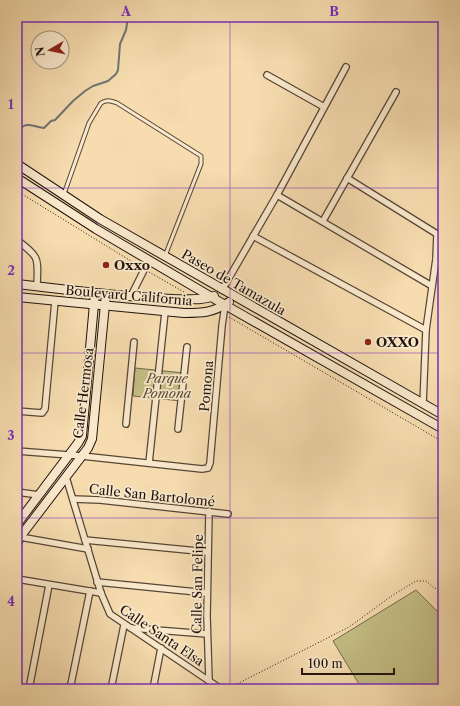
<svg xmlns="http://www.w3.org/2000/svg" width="460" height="706" viewBox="0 0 460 706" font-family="'Libre Caslon Text',serif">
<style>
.green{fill:#c4be85;stroke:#72694a}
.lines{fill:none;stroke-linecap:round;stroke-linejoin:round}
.stream{stroke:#6f7673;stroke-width:2}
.lane-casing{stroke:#564636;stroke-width:5}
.street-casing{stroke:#564636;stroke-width:8}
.secondary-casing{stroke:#20140e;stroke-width:10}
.path{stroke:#20140e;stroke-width:1;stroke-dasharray:1 2;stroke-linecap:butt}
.lane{stroke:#f9e8cb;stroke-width:3}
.street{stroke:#f9e8cb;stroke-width:5.5}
.secondary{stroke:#f9e8cb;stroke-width:8}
.grid{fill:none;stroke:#7b2cbf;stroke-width:1;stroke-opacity:0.55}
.poi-dot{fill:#8f2418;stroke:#f9e8cb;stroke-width:1.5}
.labels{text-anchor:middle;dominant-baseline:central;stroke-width:3.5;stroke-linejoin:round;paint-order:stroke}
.poi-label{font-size:13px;font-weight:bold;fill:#20140e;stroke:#f9e8cb;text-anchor:start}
.street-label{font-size:13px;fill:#20140e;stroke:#f9e8cb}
.park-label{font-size:13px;font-style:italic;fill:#595038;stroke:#f9e8cb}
.neatline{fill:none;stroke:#7b2cbf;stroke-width:1.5}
.grid-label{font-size:13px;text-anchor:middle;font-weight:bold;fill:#7b2cbf}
</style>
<rect width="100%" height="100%" fill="#f6dcaf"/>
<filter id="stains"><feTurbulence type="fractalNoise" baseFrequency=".005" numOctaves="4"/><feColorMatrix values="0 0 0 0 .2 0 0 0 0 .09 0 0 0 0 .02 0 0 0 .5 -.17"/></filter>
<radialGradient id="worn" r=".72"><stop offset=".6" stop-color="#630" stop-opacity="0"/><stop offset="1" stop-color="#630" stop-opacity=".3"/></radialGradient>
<g class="green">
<path d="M443 201V245L440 244 442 205Z"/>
<path d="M135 368 184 373 181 401 133 396Z"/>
<path d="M416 590 443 617V689H362L333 641Z"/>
</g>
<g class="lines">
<path class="stream" d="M17 131C29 120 31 127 44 128L51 121 55 120 73 101 85 91 93 86 108 81 116 74 118 70 120 44 126 30 128 17"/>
<defs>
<path id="lane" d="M64 194 89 123 101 103C107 99 111 101 117 103L201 156V164L165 256"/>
<g id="street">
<path d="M267 75 324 107"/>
<path d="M347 178 437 234 436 259 426 330 423 404"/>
<path d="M277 195 432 286"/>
<path d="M323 221 396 92"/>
<path d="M253 236 426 330"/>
<path d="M17 240C40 258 38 257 37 286"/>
<path d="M222 290 277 195 346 67"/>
<path d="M131 296 149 260"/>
<path d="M17 411 42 413 45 409 55 301"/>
<path d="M126 424 134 342"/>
<path d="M178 429 187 347"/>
<path d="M17 451 82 456 202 469 208 468 210 463 222 326 225 305"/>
<path d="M149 463 165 312"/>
<path d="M66 477 101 593 110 614 221 689"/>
<path d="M17 492 39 495"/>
<path d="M73 499 100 500 228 514"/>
<path d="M209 511 207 616 209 680"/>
<path d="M20 537 88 549"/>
<path d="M85 540 208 552"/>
<path d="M17 579 101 593"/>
<path d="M97 582 207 593"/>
<path d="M131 628 207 634"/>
<path d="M29 689 49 585"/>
<path d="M70 689 90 591"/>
<path d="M111 689 124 625"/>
<path d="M153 689 161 648"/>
</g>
<g id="secondary">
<path d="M17 164 100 219 443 415"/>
<path d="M17 178 96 229 225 305 443 429"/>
<path d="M17 284C69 290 121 297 174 299 187 299 202 301 214 296"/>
<path d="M17 297 184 313C203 313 212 313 229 302"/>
<path d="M17 524 78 443 82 436 95 293"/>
<path d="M17 544 20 537 88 448 92 439 106 294"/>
</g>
</defs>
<use href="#lane" class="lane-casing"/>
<use href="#street" class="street-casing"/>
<use href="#secondary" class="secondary-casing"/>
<g class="path">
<path d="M17 191 139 266"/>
<path d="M149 272 184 292"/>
<path d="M229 317 443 442"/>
<path d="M227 689 349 627 393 595 416 581H426L434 588 443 590"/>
</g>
<use href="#lane" class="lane"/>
<use href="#street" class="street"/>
<use href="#secondary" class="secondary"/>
</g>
<path class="grid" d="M230 17V689M17 188H443M17 353H443M17 518H443"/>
<g class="poi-dot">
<circle cx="106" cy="265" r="4"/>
<circle cx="368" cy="342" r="4"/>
</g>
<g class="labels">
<g class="poi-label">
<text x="114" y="265">Oxxo</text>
<text x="376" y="342">OXXO</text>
</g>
<g class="street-label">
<text transform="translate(234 282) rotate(30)">Paseo de Tamazula</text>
<text transform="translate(129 295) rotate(5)">Boulevard California</text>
<text transform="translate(206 386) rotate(-85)">Pomona</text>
<text transform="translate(83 393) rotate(-83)">Calle Hermosa</text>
<text transform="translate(152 495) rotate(6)">Calle San Bartolomé</text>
<text transform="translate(197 584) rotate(-89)">Calle San Felipe</text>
<text transform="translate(162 635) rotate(34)">Calle Santa Elsa</text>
</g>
<g class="park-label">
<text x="167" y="378">Parque<tspan x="167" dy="15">Pomona</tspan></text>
</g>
</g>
<rect width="460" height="706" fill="none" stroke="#f6dcaf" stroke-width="44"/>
<g transform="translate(50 50) rotate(261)"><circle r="19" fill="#f9e8cb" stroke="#a2937f"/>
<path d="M0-3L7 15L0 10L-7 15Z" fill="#8f2418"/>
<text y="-6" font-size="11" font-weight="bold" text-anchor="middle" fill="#20140e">N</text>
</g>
<path d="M302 668v6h92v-6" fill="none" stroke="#20140e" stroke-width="2"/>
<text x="308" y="668" font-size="12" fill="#20140e" stroke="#f9e8cb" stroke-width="3" paint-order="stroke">100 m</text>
<rect x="22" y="22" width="416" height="662" class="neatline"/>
<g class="grid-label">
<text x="126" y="16">A</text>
<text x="334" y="16">B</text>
<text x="11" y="109">1</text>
<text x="11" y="275">2</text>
<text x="11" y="440">3</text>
<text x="11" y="606">4</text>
</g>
<rect width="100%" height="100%" filter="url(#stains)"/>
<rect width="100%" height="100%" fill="url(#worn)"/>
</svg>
